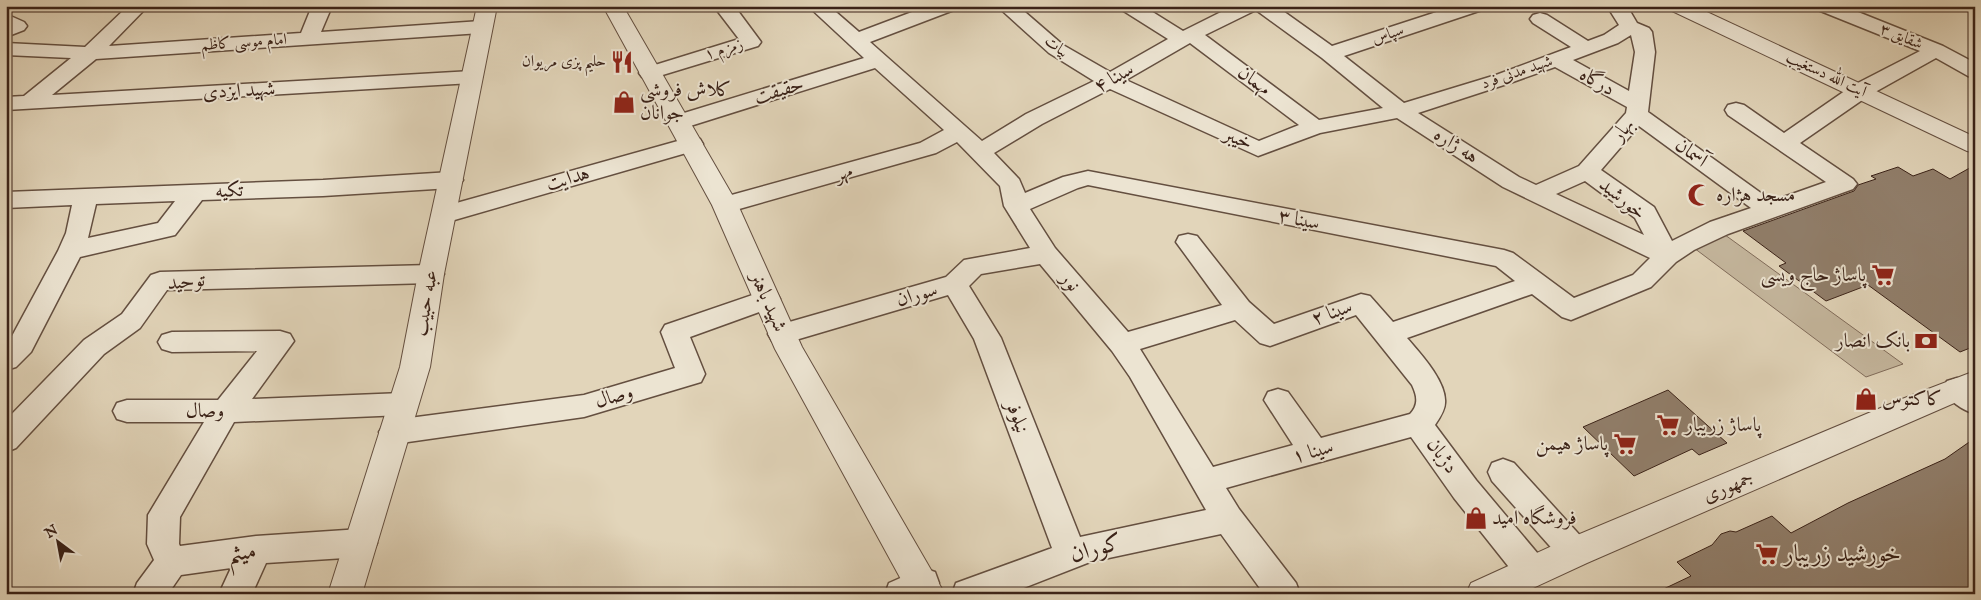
<svg xmlns="http://www.w3.org/2000/svg" width="1981" height="600" viewBox="0 0 1981 600" font-family="'IM FELL English',Amiri,serif">
<style>
.green{fill:#c5b79e;stroke:#806c5b}
.building{fill:#917f6c;stroke:#3a2218}
.lines{fill:none;stroke-linecap:round;stroke-linejoin:round}
.minor-casing{stroke:#644f40;stroke-width:3}
.tertiary-casing{stroke:#644f40;stroke-width:2}
.minor{fill:#ece4d2;fill-rule:evenodd}
.tertiary{fill:#ece4d2;fill-rule:evenodd}
.labels{text-anchor:middle;dominant-baseline:central;stroke-width:4;stroke-linejoin:round;paint-order:stroke}
.far-street-label{font-size:16px;fill:#3a2218;stroke:#ece4d2}
.far-poi-label{font-size:16px;fill:#3a2218;stroke:#ece4d2;text-anchor:end}
.street-label{font-size:20px;fill:#3a2218;stroke:#ece4d2}
.poi-label{font-size:20px;fill:#3a2218;stroke:#ece4d2;text-anchor:start}
.near-street-label{font-size:24px;fill:#3a2218;stroke:#ece4d2}
.near-poi-label{font-size:24px;fill:#3a2218;stroke:#ece4d2;text-anchor:start}
</style>
<rect width="100%" height="100%" fill="#e2d5ba"/>
<filter id="stains"><feTurbulence type="fractalNoise" baseFrequency=".004" numOctaves="4"/><feColorMatrix values="0 0 0 0 .2 0 0 0 0 .09 0 0 0 0 .02 0 0 0 .5 -.17"/></filter>
<radialGradient id="worn" r=".72"><stop offset=".6" stop-color="#630" stop-opacity="0"/><stop offset="1" stop-color="#630" stop-opacity=".3"/></radialGradient>
<path class="green" d="M1721 232 1903 364 1866 377 1690 245Z"/>
<g class="building">
<path d="M1975 165V346L1960 352 1868 285 1826 301 1779 266 1786 263 1743 231 1854 191 1858 185 1876 179 1871 176 1898 167 1913 176 1933 169 1950 179Z"/>
<path d="M1668 390 1727 443 1699 455 1692 449 1634 476 1583 427Z"/>
<path d="M1975 438V594H1653L1691 576 1677 562 1712 545 1721 534 1730 531 1736 532 1772 516 1791 533 1848 503 1945 459Z"/>
</g>
<g class="lines">
<defs>
<g id="minor">
<path d="M128 6H148L109 46 301 33 312 6H332L321 32 481 21 488 23 491 27 488 31 481 33 96 59 52 95 472 71 479 73 482 77 479 81 472 83 6 110V97L24 96 71 58 6 55V43L85 47Z"/>
<path d="M718 6H743L738 11 761 42 758 46 656 77 649 79 642 77 639 73 642 69 739 39 716 9Z"/>
<path d="M808 6H829L859 32 928 6H956L954 10 870 42 982 141 1026 114 1094 81 1049 53 997 6H1018L1063 45 1110 72 1168 39 1122 10 1120 6H1143L1183 31 1233 6H1276L1332 46 1455 6H1484L1482 10 1344 56 1404 103 1496 75 1571 47 1533 23 1530 19 1533 15 1540 13 1547 15 1588 41 1604 35 1619 25 1607 6H1627L1637 23 1649 28 1652 32 1655 52 1648 112 1772 201 1826 182 1728 115 1725 110 1728 105 1736 103 1744 105 1784 133 1852 86 1920 51 1818 10 1816 6H1843L1943 46 1975 63V78L1968 76 1936 58 1868 96 1800 143 1853 179 1857 184 1853 189 1728 234 1694 250 1676 262 1651 287 1571 320 1562 317 1532 294 1407 338C1420 353 1447 382 1445 403 1445 410 1439 419 1435 425L1476 480 1544 561 1548 571 1544 581 1532 586 1520 581 1454 498 1411 437 1226 488 1239 509 1296 583 1300 594H1264L1221 534 1090 562 1008 594H952L956 583 1052 548 974 339 948 295 782 344 772 341 768 334 772 327 946 277 964 260 1030 248 1004 206 1000 186 957 142 936 153 725 213 717 211 713 205 717 199 920 143 944 130 875 68 687 127 679 129 671 127 668 122 671 117 864 58ZM1256 10 1322 58 1383 108 1319 120 1205 35ZM1631 35 1635 52 1629 91 1573 60 1618 43ZM1190 43 1299 125 1259 141 1126 80ZM1555 67 1627 107 1626 113 1579 166 1536 185 1519 177 1418 113 1510 83ZM1110 89 1258 156 1320 133 1397 118 1503 187 1650 258 1633 275 1574 298 1513 253 1504 250 1088 171 1063 177 1025 193 1019 179 994 153 1042 124ZM1639 126 1751 208 1710 222 1672 241 1654 207 1601 170ZM1585 181 1635 218 1644 235 1556 194ZM1088 185 1496 266 1515 281 1393 322 1370 296 1361 294 1274 324 1249 302 1197 236 1188 234 1179 236 1176 242 1222 305 1128 332 1055 248 1030 209 1078 188ZM1040 264 1112 351 1130 377 1206 510 1080 537 1001 338 969 286 981 274ZM1356 315 1412 385C1417 396 1419 404 1410 414L1321 438 1288 392 1278 389 1268 392 1264 400 1293 445 1213 467 1140 349 1235 320 1260 343 1270 346Z"/>
<path d="M6 14 24 22 27 26 24 30 6 37Z"/>
<path d="M692 137 700 139 703 144 700 149 444 223 435 221 432 215 435 209Z"/>
<path d="M451 172 459 175 463 180 459 185 451 188 323 196 202 200 175 235 80 257 31 352 16 367 6 370V343L11 338 58 251 66 233 72 205 6 208V192L323 180ZM175 201 158 223 88 238 96 204Z"/>
<path d="M431 265 440 268 444 274 440 280 431 283 167 290 140 328 104 354 16 448 6 452V420L84 340 122 314 151 275 160 272Z"/>
<path d="M767 290 776 292 780 299 776 306 690 337 705 374 701 382 584 417 394 444 384 440 379 432 384 424 394 420 584 395 675 368 661 332 665 325Z"/>
<path d="M280 331 290 334 294 341 252 399 403 393 413 396 417 404 413 412 403 415 234 422 180 517 179 544 180 546 256 536 361 529 372 533 377 543 372 553 361 557 266 563 252 594H219L231 568 181 575 168 594H133L137 583 154 560 147 544 148 515 204 422H127L117 419 113 411 117 403 127 400H218L257 351 172 352 162 349 158 342 162 335 172 332Z"/>
<path d="M1957 378 1967 381 1975 387V414C1962 410 1949 401 1943 389L1947 381Z"/>
<path d="M1503 459 1514 463 1586 542 1591 552 1586 562 1575 566 1564 562 1492 481 1488 472 1492 463Z"/>
<path d="M923 568 935 572 939 583 935 594H885L889 583Z"/>
</g>
<g id="tertiary">
<path d="M477 6H497L444 274 430 367 362 594H328L400 367 418 274Z"/>
<path d="M603 6H623L738 205 802 347 945 594H909L775 349 712 205Z"/>
<path d="M1667 6H1694L1975 137V153L1967 151 1670 10Z"/>
<path d="M1975 371V394L1587 563 1520 594H1466L1471 583 1563 541 1902 399Z"/>
</g>
</defs>
<use href="#minor" class="minor-casing"/>
<use href="#tertiary" class="tertiary-casing"/>
<use href="#minor" class="minor"/>
<use href="#tertiary" class="tertiary"/>
</g>
<defs>
<symbol id="restaurant-bare" viewBox="-9 -9 18 18"><path d="M-5-6h1v4h1v-4h1v4h1v-4h1v5L-1.5 .5V6h-2V.5L-5-1ZM5-6V6H3V1.5H1.5Q1.5-4 5-6Z" fill="#8f2418" stroke="#ece4d2" stroke-width="2.5" paint-order="stroke"/></symbol>
<symbol id="shop-bare" viewBox="-9 -9 18 18"><path d="M-5-2.5h2.3a2.7 3.5 0 0 1 5.4 0H5L5.5 6h-11ZM-1.5-2.5h3a1.5 2.3 0 0 0-3 0Z" fill="#8f2418" stroke="#ece4d2" stroke-width="2.5" paint-order="stroke"/></symbol>
<symbol id="mosque-bare" viewBox="-9 -9 18 18"><path d="M3.5-4.9A6 6 0 1 0 3.5 4.9A5 5 0 1 1 3.5-4.9Z" fill="#8f2418" stroke="#ece4d2" stroke-width="2.5" paint-order="stroke"/></symbol>
<symbol id="supermarket-bare" viewBox="-9 -9 18 18"><path d="M-6-5.5h2.5l.6 2H6L4.5 2H-2.5L-4.4-4H-6ZM-1.5 3.2a1.3 1.3 0 1 0 .1 0ZM3 3.2a1.3 1.3 0 1 0 .1 0Z" fill="#8f2418" stroke="#ece4d2" stroke-width="2.5" paint-order="stroke"/></symbol>
<symbol id="bank-bare" viewBox="-9 -9 18 18"><path d="M-6-4H6V4H-6ZM0-2.3a2.3 2.3 0 1 0 0 4.6a2.3 2.3 0 1 0 0-4.6Z" fill="#8f2418" stroke="#ece4d2" stroke-width="2.5" paint-order="stroke"/></symbol>
</defs>
<g fill-rule="evenodd">
<use href="#restaurant-bare" x="606" y="46" width="32" height="32"/>
<use href="#shop-bare" x="608" y="86" width="32" height="32"/>
<use href="#mosque-bare" x="1683" y="179" width="32" height="32"/>
<use href="#supermarket-bare" x="1867" y="259" width="32" height="32"/>
<use href="#bank-bare" x="1910" y="325" width="32" height="32"/>
<use href="#shop-bare" x="1850" y="383" width="32" height="32"/>
<use href="#supermarket-bare" x="1652" y="409" width="32" height="32"/>
<use href="#supermarket-bare" x="1609" y="428" width="32" height="32"/>
<use href="#shop-bare" x="1460" y="502" width="32" height="32"/>
<use href="#supermarket-bare" x="1751" y="538" width="32" height="32"/>
</g>
<g class="labels">
<g class="far-street-label">
<text transform="translate(1388 35) rotate(-18)">سپاس</text>
<text transform="translate(1901 37) rotate(22)">شقایق ۳</text>
<text transform="translate(244 43) rotate(-4)">امام موسی کاظم</text>
<text transform="translate(1056 47) rotate(36)">بیات</text>
<text transform="translate(724 50) rotate(-17)">زمزم ۱</text>
<text transform="translate(1517 73) rotate(-19)">شهید مدنی فرد</text>
<text transform="translate(1826 75) rotate(25)">آیت الله دستغیب</text>
</g>
<g class="far-poi-label">
<text x="606" y="62">حلیم پزی مریوان</text>
</g>
<g class="street-label">
<text transform="translate(1114 78) rotate(-29)">سینا ۴</text>
<text transform="translate(1254 81) rotate(37)">مهمان</text>
<text transform="translate(1597 82) rotate(29)">درگاه</text>
<text transform="translate(239 91) rotate(-3)">شهید ایزدی</text>
<text transform="translate(779 91) rotate(-17)">حقیقت</text>
<text transform="translate(1623 130) rotate(-50)">بهار</text>
<text transform="translate(1238 139) rotate(23)">خیبر</text>
<text transform="translate(1456 146) rotate(33)">هه ژاره</text>
<text transform="translate(1691 153) rotate(36)">آسمان</text>
<text transform="translate(844 173) rotate(-16)">مهر</text>
<text transform="translate(568 179) rotate(-16)">هدایت</text>
<text transform="translate(229 191) rotate(-2)">تکیه</text>
<text transform="translate(1622 199) rotate(39)">خورشید</text>
<text transform="translate(1299 220) rotate(11)">سینا ۳</text>
<text transform="translate(186 282) rotate(-6)">توحید</text>
<text transform="translate(1070 282) rotate(50)">نور</text>
<text transform="translate(917 295) rotate(-16)">سوران</text>
<text transform="translate(768 302) rotate(66)">شهید باهنر</text>
<text transform="translate(426 303) rotate(-80)">عبه حبیب</text>
<text transform="translate(1332 313) rotate(-20)">سینا ۲</text>
<text transform="translate(614 397) rotate(-16)">وصال</text>
<text x="205" y="411">وصال</text>
<text transform="translate(1017 417) rotate(69)">نیلوفر</text>
<text transform="translate(1313 452) rotate(-15)">سینا ۱</text>
<text transform="translate(1442 456) rotate(54)">دژبان</text>
<text transform="translate(1728 487) rotate(-23)">جمهوری</text>
</g>
<g class="poi-label">
<text x="640" y="90">کلاش فروشی<tspan x="640" dy="23">جوانان</tspan></text>
<text x="1716" y="195">مسجد هژاره</text>
<text x="1866" y="275" text-anchor="end">پاساژ حاج ویسی</text>
<text x="1910" y="341" text-anchor="end">بانک انصار</text>
<text x="1882" y="399">کاکتوس</text>
<text x="1685" y="425">پاساژ زریبار</text>
<text x="1608" y="444" text-anchor="end">پاساژ هیمن</text>
<text x="1492" y="518">فروشگاه امید</text>
</g>
<g class="near-street-label">
<text transform="translate(1096 549) rotate(-15)">کوران</text>
<text transform="translate(242 553) rotate(-7)">میثم</text>
</g>
<g class="near-poi-label">
<text x="1784" y="554">خورشید زریبار</text>
</g>
</g>
<rect width="1981" height="600" fill="none" stroke="#e2d5ba" stroke-width="25"/>
<rect x="8" y="8" width="1966" height="585" fill="none" stroke="#3a2218" stroke-width="2.5"/>
<rect x="12" y="12" width="1956" height="575" fill="none" stroke="#3a2218"/>
<g transform="translate(58 542) rotate(328)" stroke="#ece4d2" stroke-width="4" paint-order="stroke">
<path d="M0-4L9 19L0 12L-9 19Z" fill="#3a2218"/>
<text y="-8" font-size="14" font-weight="bold" text-anchor="middle" fill="#3a2218">N</text>
</g>
<rect width="100%" height="100%" filter="url(#stains)"/>
<rect width="100%" height="100%" fill="url(#worn)"/>
</svg>
